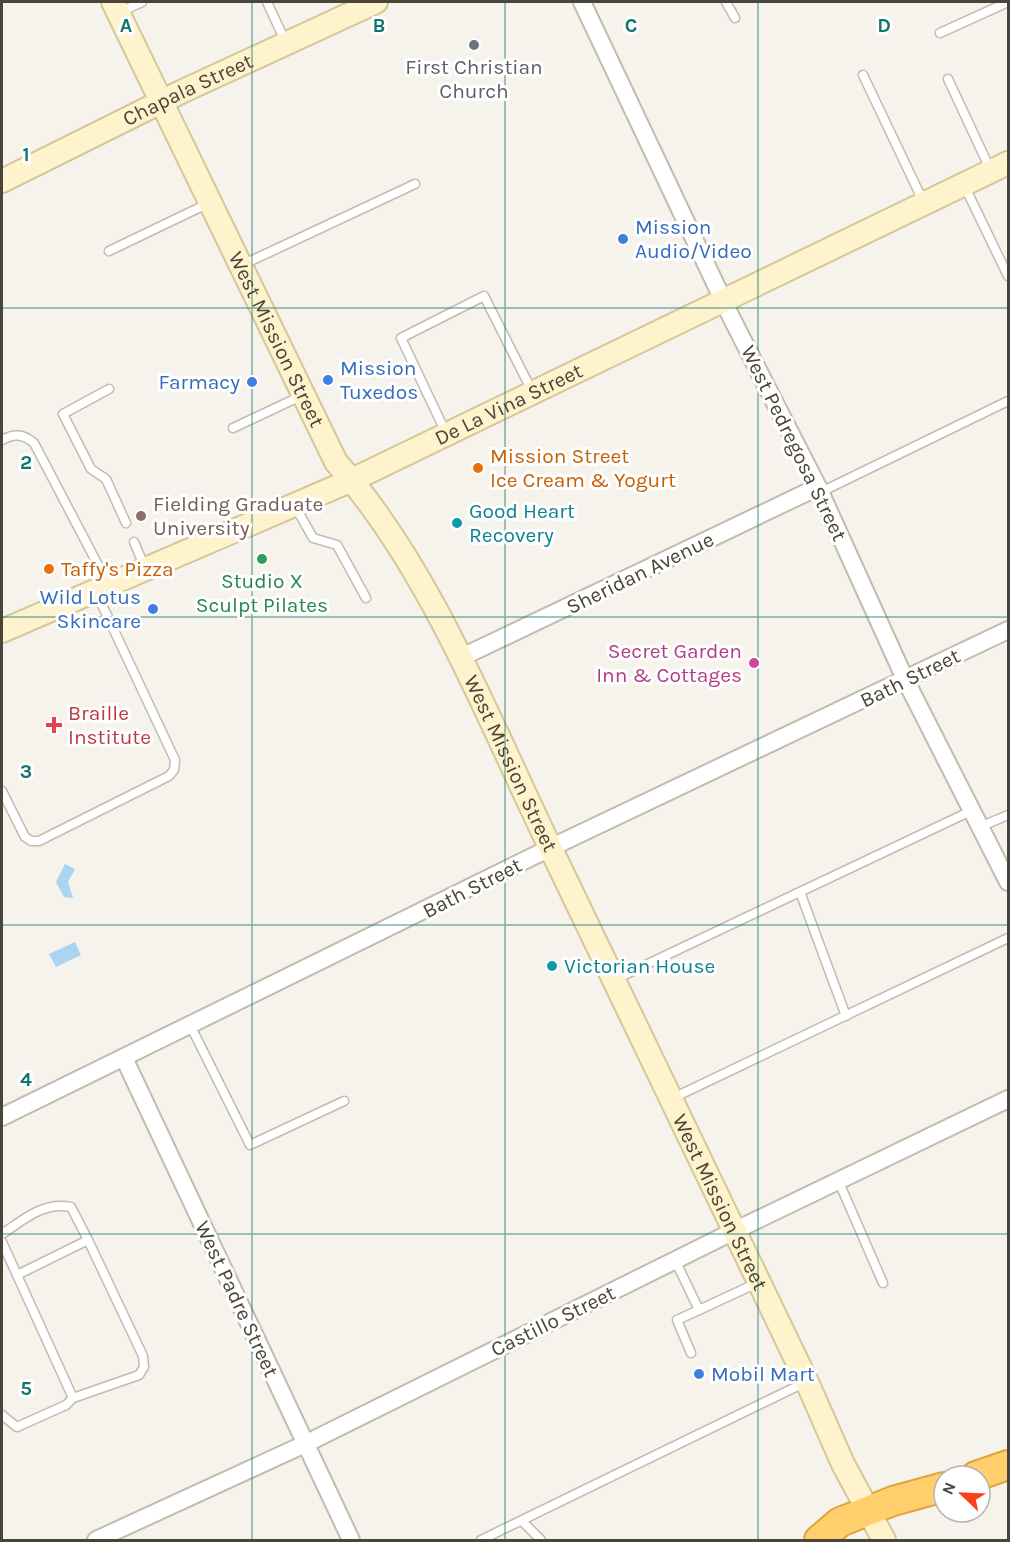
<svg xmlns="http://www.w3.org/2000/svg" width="1010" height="1542" viewBox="0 0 1010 1542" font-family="Karla,sans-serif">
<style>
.water{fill:#a9d4f2}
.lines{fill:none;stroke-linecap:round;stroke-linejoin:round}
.lane-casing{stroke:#c2bbae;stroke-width:11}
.street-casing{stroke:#c2bbae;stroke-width:20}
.secondary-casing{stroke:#d6c79b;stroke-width:26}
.highway-casing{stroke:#e0a43c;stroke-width:32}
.lane{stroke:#fff;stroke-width:8}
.street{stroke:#fff;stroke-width:16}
.secondary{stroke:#fff3cd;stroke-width:22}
.highway{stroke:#ffcf6e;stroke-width:28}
.grid{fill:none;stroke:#0f766e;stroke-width:1.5;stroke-opacity:0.55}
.worship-dot{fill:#6b7280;stroke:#fff;stroke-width:2}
.shop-dot{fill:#3f7fe0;stroke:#fff;stroke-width:2}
.food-dot{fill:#e8710a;stroke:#fff;stroke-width:2}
.education-dot{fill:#8d6e63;stroke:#fff;stroke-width:2}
.culture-dot{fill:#0f9aa8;stroke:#fff;stroke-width:2}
.leisure-dot{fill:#2e9e5b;stroke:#fff;stroke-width:2}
.hotel-dot{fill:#d1479c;stroke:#fff;stroke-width:2}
.health-dot{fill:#e0444e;stroke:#fff;stroke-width:2}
.labels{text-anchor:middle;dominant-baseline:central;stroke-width:6;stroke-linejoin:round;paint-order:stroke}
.worship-label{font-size:21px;fill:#5b616d;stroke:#fff}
.street-label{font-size:21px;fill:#4b4439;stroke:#fff}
.shop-label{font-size:21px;fill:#366cbe;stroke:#fff;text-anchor:start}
.food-label{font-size:21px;fill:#c56008;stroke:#fff;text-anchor:start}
.education-label{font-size:21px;fill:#785e54;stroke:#fff;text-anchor:start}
.culture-label{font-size:21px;fill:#0d838f;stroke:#fff;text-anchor:start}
.leisure-label{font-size:21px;fill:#27864d;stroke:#fff}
.hotel-label{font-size:21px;fill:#b23c85;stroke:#fff;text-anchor:end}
.health-label{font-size:21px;fill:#be3a42;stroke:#fff;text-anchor:start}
.grid-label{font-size:20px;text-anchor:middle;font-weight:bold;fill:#0f766e;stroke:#fff;stroke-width:6;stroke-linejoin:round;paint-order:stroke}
</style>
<rect width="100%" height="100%" fill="#f6f3ec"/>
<g class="water">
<path d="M65 864 75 869 68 882 73 898 64 897 56 882Z"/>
<path d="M75 942 81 955 56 967 49 954Z"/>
</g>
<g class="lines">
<defs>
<g id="lane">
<path d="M267 2 286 43"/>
<path d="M726 2 735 18"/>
<path d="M118 13 142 2"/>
<path d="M940 33 1008 2"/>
<path d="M863 75 924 203"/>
<path d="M948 79 991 171"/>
<path d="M964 185 1008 276"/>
<path d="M109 251 209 203"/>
<path d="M242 265 415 184"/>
<path d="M109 389 63 414 91 469 106 479 126 523"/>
<path d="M233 428 301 396"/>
<path d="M446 433 401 338 484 296 532 391"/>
<path d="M2 440C14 433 23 434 34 443L108 584"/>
<path d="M821 492 1008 401"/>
<path d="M295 506 313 538 337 545 366 598"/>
<path d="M134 542 145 568"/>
<path d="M2 791 25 837 31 841H39L169 776 174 770 175 760 96 592"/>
<path d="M982 826 1008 815"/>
<path d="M800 892 846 1016"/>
<path d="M616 979 973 810"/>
<path d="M190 1025 250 1145 344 1101"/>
<path d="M673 1098 1008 938"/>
<path d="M838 1180 883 1283"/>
<path d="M2 1234C23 1220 44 1201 71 1207L88 1240"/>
<path d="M2 1242 73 1398"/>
<path d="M675 1260 699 1310 757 1283"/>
<path d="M691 1353 677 1320 699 1310"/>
<path d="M2 1415 17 1427 66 1405 73 1398 139 1375 144 1367 143 1356 88 1240 17 1275"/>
<path d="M522 1521 541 1540"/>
<path d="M481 1540 806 1382"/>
</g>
<g id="street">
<path d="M582 2 732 319 818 487 905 679 1008 882"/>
<path d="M460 658 818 487"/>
<path d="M124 1058 351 1540"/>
<path d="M2 1117 550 848 1008 630"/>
<path d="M96 1540 305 1444 734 1231 1008 1099"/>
</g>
<g id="secondary">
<path id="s1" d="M113 2 336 462C431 569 488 719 550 847 636 1025 720 1204 807 1382L843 1464 884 1540"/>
<path id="s2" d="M2 181 181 92 376 2"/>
<path id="s3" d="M2 631 352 480 1008 163"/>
</g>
<g id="highway">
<path d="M976 1476 1008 1465"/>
<path d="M819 1540 840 1522 893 1501 944 1487"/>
</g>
</defs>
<use href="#lane" class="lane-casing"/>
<use href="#street" class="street-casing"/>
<use href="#secondary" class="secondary-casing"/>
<use href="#highway" class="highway-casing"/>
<use href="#lane" class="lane"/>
<use href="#street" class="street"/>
<use href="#secondary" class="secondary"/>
<use href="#highway" class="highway"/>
</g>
<path class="grid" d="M252 2V1540M505 2V1540M758 2V1540M2 308H1008M2 617H1008M2 925H1008M2 1234H1008"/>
<circle class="worship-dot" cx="474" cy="45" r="6"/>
<g class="shop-dot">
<circle cx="623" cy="239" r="6"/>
<circle cx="328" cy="380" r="6"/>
<circle cx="252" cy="382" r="6"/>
<circle cx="153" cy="609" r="6"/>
<circle cx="699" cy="1374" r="6"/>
</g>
<g class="food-dot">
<circle cx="478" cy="468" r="6"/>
<circle cx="49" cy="569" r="6"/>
</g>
<circle class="education-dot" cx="141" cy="516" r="6"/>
<g class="culture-dot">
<circle cx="457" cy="523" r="6"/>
<circle cx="552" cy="966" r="6"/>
</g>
<circle class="leisure-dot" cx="262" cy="559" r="6"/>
<circle class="hotel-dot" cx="754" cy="663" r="6"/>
<path class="health-dot" d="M51 716h6v6h6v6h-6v6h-6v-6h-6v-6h6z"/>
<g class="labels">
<g class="worship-label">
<text x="474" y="67">First Christian<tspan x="474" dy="24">Church</tspan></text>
</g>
<g class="street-label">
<text stroke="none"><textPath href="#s2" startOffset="207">Chapala Street</textPath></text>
<text stroke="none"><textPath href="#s1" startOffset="375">West Mission Street</textPath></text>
<text stroke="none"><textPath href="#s3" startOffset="555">De La Vina Street</textPath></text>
<text transform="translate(794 443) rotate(64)">West Pedregosa Street</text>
<text transform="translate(640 573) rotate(-26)">Sheridan Avenue</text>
<text transform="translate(910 678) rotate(-26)">Bath Street</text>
<text stroke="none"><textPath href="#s1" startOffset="861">West Mission Street</textPath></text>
<text transform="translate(472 888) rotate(-27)">Bath Street</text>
<text stroke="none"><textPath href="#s1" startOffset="1347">West Mission Street</textPath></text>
<text transform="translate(237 1299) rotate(65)">West Padre Street</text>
<text transform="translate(553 1321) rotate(-26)">Castillo Street</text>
</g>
<g class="shop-label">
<text x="635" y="227">Mission<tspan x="635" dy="24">Audio/Video</tspan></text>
<text x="340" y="368">Mission<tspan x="340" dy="24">Tuxedos</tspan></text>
<text x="240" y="382" text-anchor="end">Farmacy</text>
<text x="141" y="597" text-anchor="end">Wild Lotus<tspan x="141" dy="24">Skincare</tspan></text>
<text x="711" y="1374">Mobil Mart</text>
</g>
<g class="food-label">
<text x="490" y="456">Mission Street<tspan x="490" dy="24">Ice Cream &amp; Yogurt</tspan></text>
<text x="61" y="569">Taffy's Pizza</text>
</g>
<g class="education-label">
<text x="153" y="504">Fielding Graduate<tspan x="153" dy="24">University</tspan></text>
</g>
<g class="culture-label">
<text x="469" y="511">Good Heart<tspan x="469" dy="24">Recovery</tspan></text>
<text x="564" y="966">Victorian House</text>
</g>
<g class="leisure-label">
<text x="262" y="581">Studio X<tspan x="262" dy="24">Sculpt Pilates</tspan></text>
</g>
<g class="hotel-label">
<text x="742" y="651">Secret Garden<tspan x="742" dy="24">Inn &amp; Cottages</tspan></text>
</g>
<g class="health-label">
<text x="68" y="713">Braille<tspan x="68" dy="24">Institute</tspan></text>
</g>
</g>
<g class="grid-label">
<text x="126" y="32">A</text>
<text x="379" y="32">B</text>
<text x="631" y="32">C</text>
<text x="884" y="32">D</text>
<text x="26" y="161">1</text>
<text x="26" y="469">2</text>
<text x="26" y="778">3</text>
<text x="26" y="1086">4</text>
<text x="26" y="1395">5</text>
</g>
<rect width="1010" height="1542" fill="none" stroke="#4b4439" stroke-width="6"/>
<g transform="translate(962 1494) rotate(293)"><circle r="28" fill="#ffffff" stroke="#b7b4b0" stroke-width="1.5"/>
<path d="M0-4.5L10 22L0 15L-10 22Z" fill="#fc3f1d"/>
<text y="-9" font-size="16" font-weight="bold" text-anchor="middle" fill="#4b4439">N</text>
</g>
</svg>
